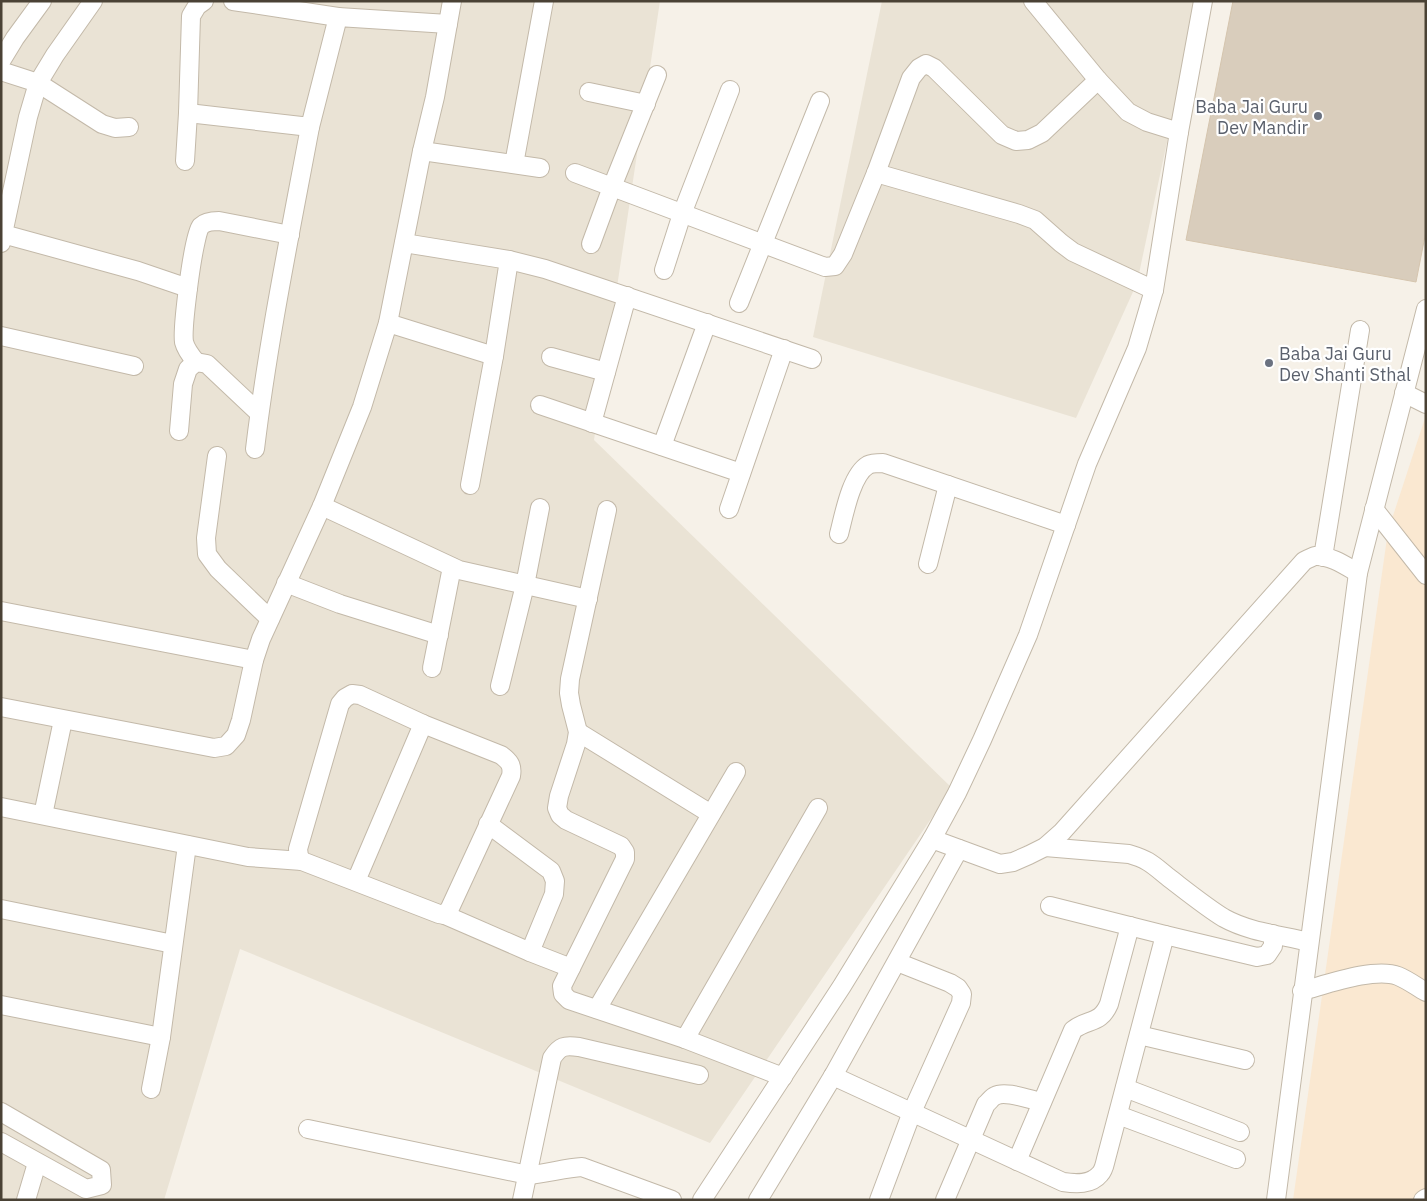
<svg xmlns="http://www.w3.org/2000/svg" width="1427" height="1201" viewBox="0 0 1427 1201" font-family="'IBM Plex Sans',sans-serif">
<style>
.residential{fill:#eae3d5}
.commercial{fill:#fae8d1}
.building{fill:#d9cdbc;stroke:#d5c5ae}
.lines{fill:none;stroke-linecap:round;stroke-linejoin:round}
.minor-casing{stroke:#c3b9a9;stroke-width:20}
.minor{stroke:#fff;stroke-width:18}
.worship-dot{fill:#6b7280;stroke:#fff;stroke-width:2}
.labels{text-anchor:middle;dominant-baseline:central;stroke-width:4.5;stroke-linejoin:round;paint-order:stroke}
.worship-label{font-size:18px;fill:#5b616d;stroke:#fff;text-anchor:end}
</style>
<rect width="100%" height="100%" fill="#f6f1e8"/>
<g class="residential">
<path d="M1 1H660L594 440 952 788 710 1143 240 949 164 1200H1Z"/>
<path d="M882 1H1197L1137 283 1076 418 813 337Z"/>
</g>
<path class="commercial" d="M1426 415V1200H1293L1388 531Z"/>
<path class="building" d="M1233 1H1426V231L1416 282 1186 240Z"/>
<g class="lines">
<defs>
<g id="minor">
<path d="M233 1 338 17"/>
<path d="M1033 1 1098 80 1128 112 1147 122 1179 132"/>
<path d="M1 61 15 38 42 1"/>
<path d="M1 71 38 83 102 124 115 128 129 127"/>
<path d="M589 92 646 104"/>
<path d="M188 113 310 127 338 17 448 24"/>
<path d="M422 151 540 168"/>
<path d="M185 161 188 113 191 16 197 6 204 1"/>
<path d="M514 164 544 1"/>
<path d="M575 173 825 267 835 266 843 254 876 173 911 78 919 68 926 64 934 68 1002 135 1016 141 1028 140 1042 133 1098 80"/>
<path d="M876 173 1019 214 1035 220 1061 243 1073 252 1154 290"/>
<path d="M3 234 138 271 188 288"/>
<path d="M1 243 28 117 38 83 55 55 93 1"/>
<path d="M404 243 509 260 545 269 812 359"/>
<path d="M591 244 612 187 657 75"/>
<path d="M664 270 682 214 730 90"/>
<path d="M739 303 820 101"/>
<path d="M388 323 494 356"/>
<path d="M1 336 134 366"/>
<path d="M551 357 606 372"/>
<path d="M196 362C191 356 186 350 184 342 182 329 193 235 201 226 205 222 213 221 219 221L290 235"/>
<path d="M1404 393 1426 404"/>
<path d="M540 405 741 473"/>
<path d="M592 423 627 296"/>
<path d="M179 431 183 384 188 369 196 362 207 364 259 413"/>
<path d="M662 446 707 323"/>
<path d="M255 449C268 341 290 234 310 127"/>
<path d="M217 456 206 538 207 554 218 569 270 619"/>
<path d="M470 485 494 356 509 260"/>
<path d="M322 506 459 570 588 599"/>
<path d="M729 509 784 349"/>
<path d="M1374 509 1426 575"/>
<path d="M607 510 570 679 569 693 571 705 578 732 576 744 559 796 557 808 560 815 566 820 621 846 625 852V859L562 986 563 994 569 1000 685 1039 783 1077"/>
<path d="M839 534C844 515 851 475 868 465 872 463 878 463 883 463L1066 525"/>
<path d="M1323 557 1360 330"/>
<path d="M928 564 948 485"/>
<path d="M286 583 340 604 439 635"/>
<path d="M1 611 254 660"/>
<path d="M432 668 452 567"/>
<path d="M500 686 525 585 540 508"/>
<path d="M352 694 360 695 423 724 501 755C509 761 513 765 511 776L450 908 445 915 439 914 302 861 299 856 298 849 340 704 345 698Z"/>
<path d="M1 707 214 748 226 746 236 735 241 720 254 660 261 639 322 506 362 407 388 323 422 151 435 97 452 1"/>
<path d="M578 732 711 814"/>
<path d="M1 807 248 857 302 861"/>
<path d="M43 815 63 720"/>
<path d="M488 824 551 871 555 881 554 894 530 952"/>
<path d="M932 839 1000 864 1013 862 1029 855 1045 847 1062 832 1304 561C1308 559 1312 557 1315 556 1330 555 1346 566 1358 573"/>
<path d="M1045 847 1129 854C1149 860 1152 864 1168 877 1185 890 1206 907 1224 918 1249 932 1281 935 1309 942"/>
<path d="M356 881 423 724"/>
<path d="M1050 906 1165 935 1257 957 1267 955 1273 946V934"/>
<path d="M1 909 173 944"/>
<path d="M445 915 530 952 571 968"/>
<path d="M1302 991C1328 984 1375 967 1398 976 1408 980 1417 987 1426 992"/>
<path d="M1 1005 161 1037"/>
<path d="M597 1009 736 772"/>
<path d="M1139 1035 1245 1060"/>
<path d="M685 1039 818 808"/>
<path d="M833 1076 1063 1182C1076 1184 1091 1185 1100 1174 1104 1170 1105 1163 1106 1159L1165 935"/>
<path d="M1125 1088 1240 1132"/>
<path d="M151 1089 161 1037 187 845"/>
<path d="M1 1112 101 1170 102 1185 86 1189 1 1142"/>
<path d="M1118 1115 1236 1159"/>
<path d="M308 1129 528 1175C546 1174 564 1168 582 1167L672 1200"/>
<path d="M1017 1161 1073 1030C1088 1018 1100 1025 1109 1004L1130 926"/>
<path d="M26 1200 37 1163"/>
<path d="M522 1200 552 1058C560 1046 564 1045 579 1047L699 1075"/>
<path d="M702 1200 842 986 932 839 957 793 982 740 1028 635 1087 464 1137 348 1154 290 1179 132 1203 1"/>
<path d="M758 1200 833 1076 959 849"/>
<path d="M879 1200 912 1112 961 1003 962 994 958 988 950 983 897 962"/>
<path d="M945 1200 986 1104C989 1102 992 1097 995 1096 1005 1090 1031 1100 1042 1102"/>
<path d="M1276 1200 1358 573 1426 309"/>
<path d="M1423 1200 1426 1198"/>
</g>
</defs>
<use href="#minor" class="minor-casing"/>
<use href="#minor" class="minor"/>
</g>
<g class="worship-dot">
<circle cx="1318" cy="116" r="5"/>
<circle cx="1269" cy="363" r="5"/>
</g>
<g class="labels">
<g class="worship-label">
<text x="1308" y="106">Baba Jai Guru<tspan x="1308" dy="21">Dev Mandir</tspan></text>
<text x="1279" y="353" text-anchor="start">Baba Jai Guru<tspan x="1279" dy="21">Dev Shanti Sthal</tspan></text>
</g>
</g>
<rect width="1427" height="1201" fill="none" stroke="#4a4235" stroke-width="5"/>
</svg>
